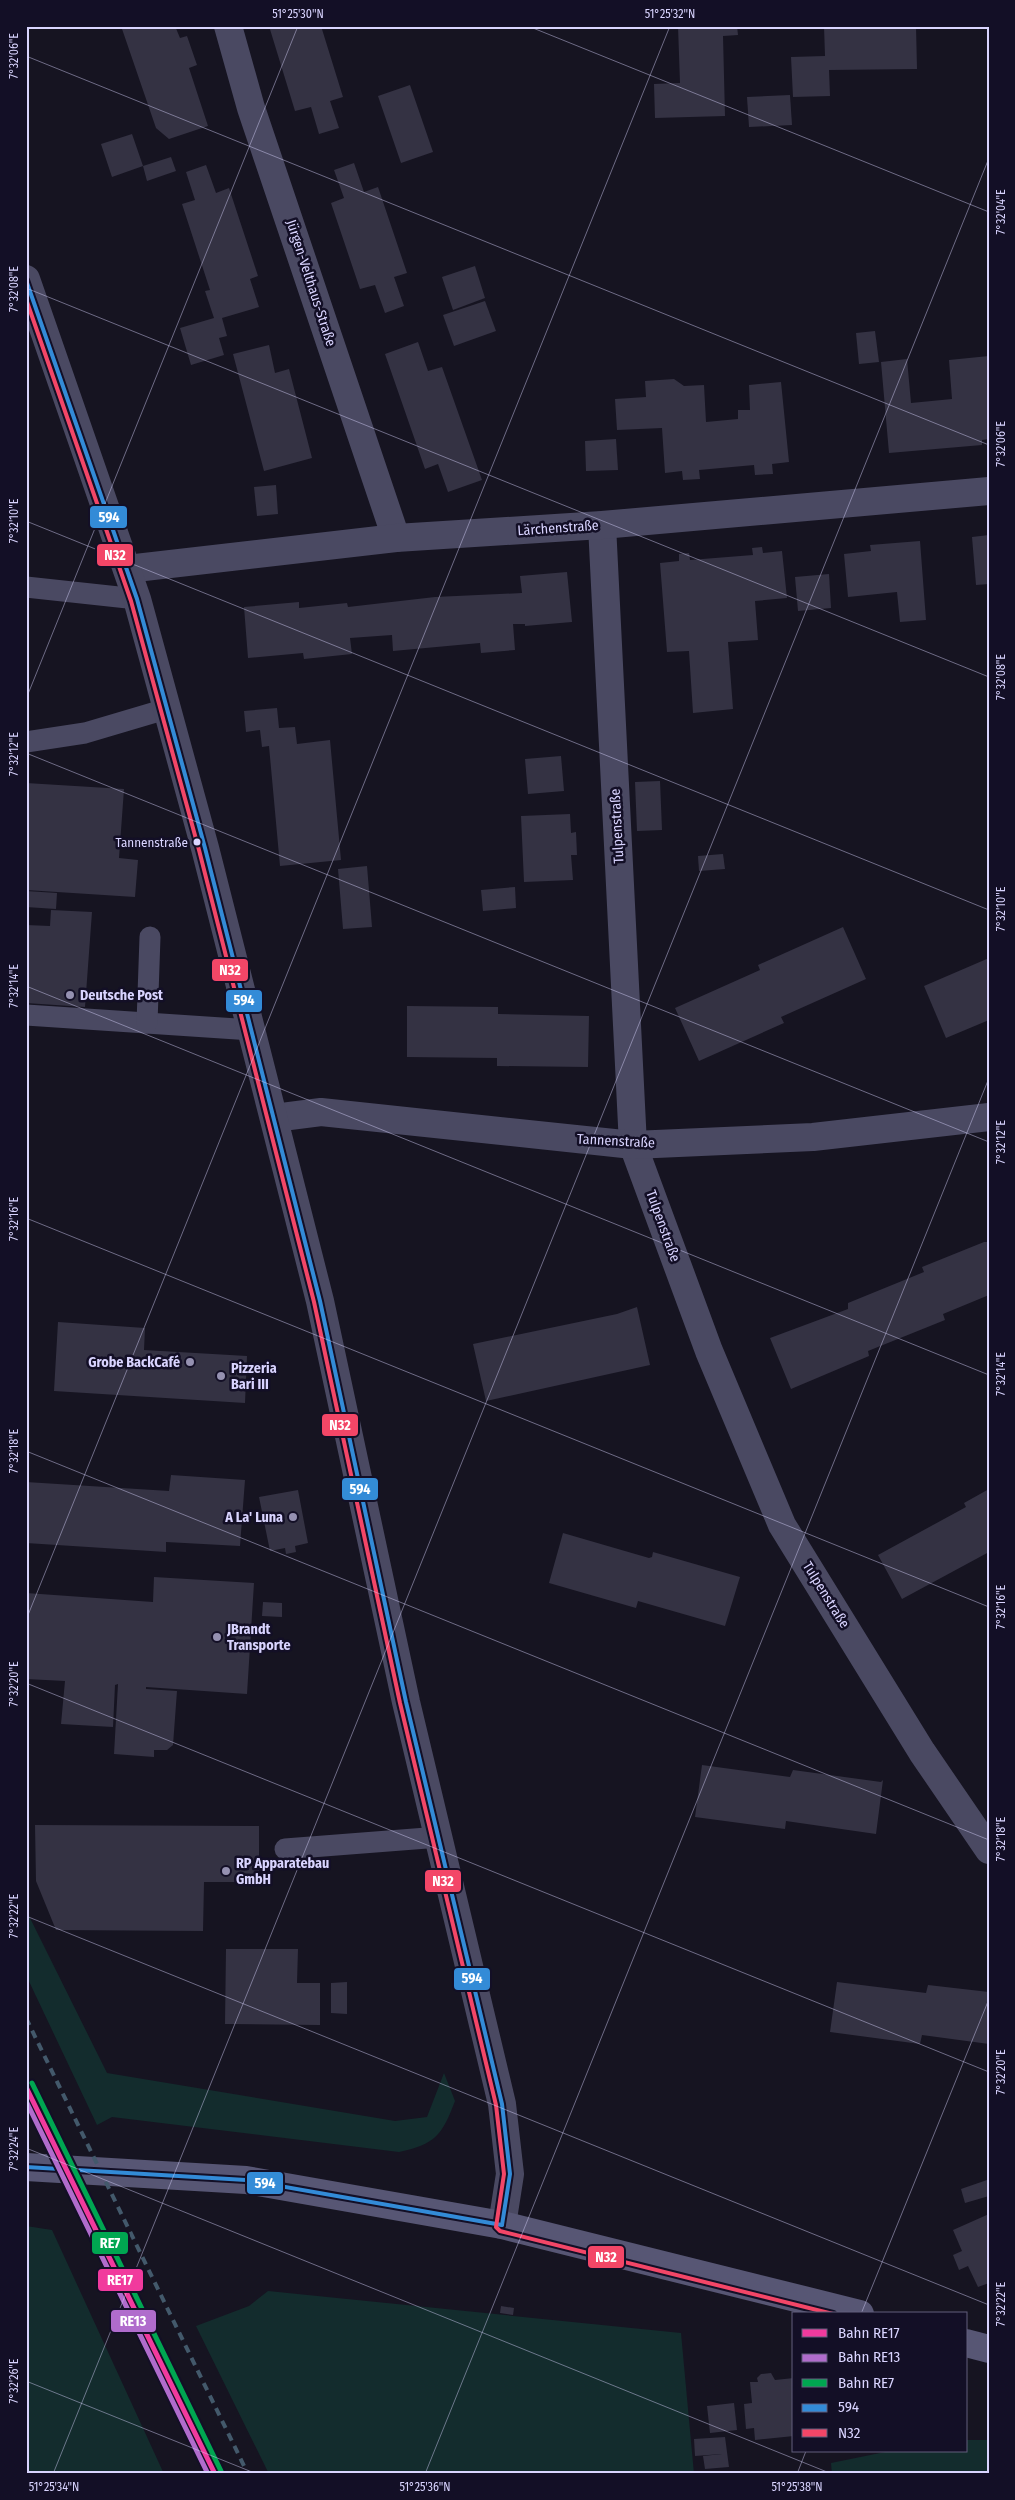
<svg xmlns="http://www.w3.org/2000/svg" width="1015" height="2500" viewBox="0 0 1015 2500" font-family="'Fira Sans Condensed',sans-serif">
<style>
.green{fill:#132c2d}
.building{fill:#343243}
.lines{fill:none;stroke-linecap:round;stroke-linejoin:round}
.service{stroke:#4a4962;stroke-width:21}
.minor{stroke:#4a4962;stroke-width:28}
.tertiary{stroke:#4a4962;stroke-width:28}
.secondary{stroke:#575674;stroke-width:28}
.rail{stroke:#43596b;stroke-width:4;stroke-dasharray:8 6;stroke-linecap:butt}
.bus-1-casing{stroke:#130f26;stroke-width:8}
.bus-2-casing{stroke:#130f26;stroke-width:8}
.bus-1{stroke:#338bd7;stroke-width:4}
.bus-2{stroke:#f34667;stroke-width:4}
.rail-1-casing{stroke:#130f26;stroke-width:9}
.rail-2-casing{stroke:#130f26;stroke-width:9}
.rail-3-casing{stroke:#130f26;stroke-width:9}
.rail-1{stroke:#f13a9d;stroke-width:5}
.rail-2{stroke:#b06ccc;stroke-width:5}
.rail-3{stroke:#00a651;stroke-width:5}
.ticks{fill:none;stroke:#d9d4ff;stroke-width:1;stroke-opacity:0.45}
.bus-dot{fill:#d9d4ff;stroke:#130f26;stroke-width:2}
.poi-dot{fill:#9591b1;stroke:#130f26;stroke-width:2}
.labels{text-anchor:middle;dominant-baseline:central;stroke-width:5;stroke-linejoin:round;paint-order:stroke}
.bus-label{font-size:13px;fill:#d9d4ff;stroke:#130f26;text-anchor:end}
.street-label{font-size:14px;fill:#d9d4ff;stroke:#130f26}
.poi-label{font-size:14px;font-weight:bold;fill:#d9d4ff;stroke:#130f26;text-anchor:start}
.line-badge{stroke:#130f26;stroke-width:2}
.badge-label{font-size:14px;text-anchor:middle;font-weight:bold;fill:#fff}
.neatline{fill:none;stroke:#d9d4ff;stroke-width:2}
.ticks-label{font-size:12px;text-anchor:middle;fill:#d9d4ff}
</style>
<rect width="100%" height="100%" fill="#161421"/>
<g class="green">
<path d="M26 1910 107 2073 395 2121 427 2117 444 2073 455 2101C442 2135 436 2144 399 2152L112 2117 97 2125 26 1975Z"/>
<path d="M26 2226 52 2230 164 2474H26Z"/>
<path d="M268 2291 681 2333 694 2474H269L196 2326 249 2306Z"/>
<path d="M966 2440H989V2474H832L831 2463 890 2451H966Z"/>
</g>
<g class="building">
<path d="M121 26H175L180 38 187 36 197 65 189 68 208 126 169 139 156 128Z"/>
<path d="M269 26H321L343 97 330 101 339 128 319 134 311 107 295 111Z"/>
<path d="M678 26H737L738 35 723 36 725 116 655 118 654 84 680 83Z"/>
<path d="M824 26H916L917 69 829 70 830 96 793 97 791 57 825 56Z"/>
<path d="M410 85 433 152 401 163 378 96Z"/>
<path d="M790 95 792 125 749 127 747 97Z"/>
<path d="M132 134 143 166 112 177 101 144Z"/>
<path d="M171 157 176 171 147 181 143 166Z"/>
<path d="M354 163 364 192 378 187 407 273 394 277 404 306 385 313 375 285 360 289 331 203 344 198 334 170Z"/>
<path d="M206 165 216 193 229 188 258 276 250 279 259 307 222 318 227 336 219 338 224 355 191 365 180 328 214 318 205 291 210 290 182 204 195 200 186 172Z"/>
<path d="M475 266 485 298 453 310 442 277Z"/>
<path d="M485 301 496 331 454 346 443 315Z"/>
<path d="M875 331 879 362 859 364 856 333Z"/>
<path d="M418 342 428 371 442 367 482 480 448 492 438 464 425 469 385 354Z"/>
<path d="M269 345 275 373 289 369 312 458 264 471 233 354Z"/>
<path d="M989 356V439L982 440V445L889 453 881 362 907 359 911 403 952 399 949 360Z"/>
<path d="M674 379 684 386 704 385 706 422 738 419V410H750L749 385 781 382 789 462 772 464 773 474 755 475 754 465 699 470 700 479 683 480 682 471 665 473 662 428 617 430 615 399 646 397 645 381Z"/>
<path d="M616 439 618 470 586 471 585 441Z"/>
<path d="M276 485 278 514 257 516 254 487Z"/>
<path d="M989 535V584L976 585 972 537Z"/>
<path d="M920 541 926 620 900 622 897 592 848 597 844 554 871 551 870 545Z"/>
<path d="M762 547 763 553 782 551 787 598 755 601 758 640 728 642 733 709 693 713 689 651 667 652 660 563 679 561V554L689 553 690 560 753 555 752 548Z"/>
<path d="M567 572 572 622 525 626V624H513L515 650 481 653 480 643 393 651 392 635 350 638 352 654 304 659 303 653 248 658 244 607 299 602V608L347 603 348 607 435 597 522 593 520 576Z"/>
<path d="M829 574 831 608 798 611 795 577Z"/>
<path d="M277 708 279 728 295 727 297 744 330 740 341 860 280 866 269 746 262 747 260 730 246 732 244 711Z"/>
<path d="M561 756 564 791 528 794 525 759Z"/>
<path d="M660 781 662 830 637 831 635 782Z"/>
<path d="M26 783 124 789 119 858 138 860 135 897 26 890Z"/>
<path d="M570 814 571 833 576 832 577 855H571L573 880 524 882 521 816Z"/>
<path d="M723 854 725 869 699 871 698 856Z"/>
<path d="M367 866 372 927 343 929 338 869Z"/>
<path d="M515 887 516 908 483 911 481 890Z"/>
<path d="M26 891 57 893 56 909 26 907Z"/>
<path d="M51 910 92 912 85 1007 26 1003V925L50 926Z"/>
<path d="M843 927 866 979 781 1017 784 1023 699 1061 675 1008 760 970 758 965Z"/>
<path d="M989 958V1020L946 1038 924 986Z"/>
<path d="M407 1006 498 1007V1014L589 1016 588 1067 497 1066V1058L407 1057Z"/>
<path d="M984 1242H989V1295L943 1314 945 1320 868 1351 869 1356 791 1389 770 1338 848 1309V1303L924 1272 922 1267Z"/>
<path d="M637 1307 650 1365 486 1401 473 1344 617 1314Z"/>
<path d="M58 1322 145 1328 144 1350 247 1356 245 1403 54 1391Z"/>
<path d="M171 1475 245 1480 240 1546 166 1542V1552L26 1543V1482L169 1491Z"/>
<path d="M989 1489V1552L902 1599 878 1555 966 1507 964 1503Z"/>
<path d="M298 1490 308 1543 295 1546 296 1552 286 1554 285 1548 270 1551 259 1497Z"/>
<path d="M563 1533 649 1558 652 1557 653 1552 740 1577 725 1626 638 1601 636 1608 549 1583Z"/>
<path d="M154 1577 254 1583 247 1694 146 1687V1689L177 1691 173 1745 167 1750H154V1757L114 1754 118 1684 115 1685 113 1727 61 1724 65 1681 26 1679V1593L153 1602Z"/>
<path d="M263 1602 282 1603V1617L262 1616Z"/>
<path d="M702 1765 790 1777 793 1770 881 1782 883 1780 876 1834 786 1821 785 1829 695 1817Z"/>
<path d="M35 1825 259 1826V1882H204L203 1931 56 1930 36 1881Z"/>
<path d="M226 1949H298L297 1983H320V2025L225 2024Z"/>
<path d="M347 1982V2014L331 2013V1983Z"/>
<path d="M837 1982 926 1993 928 1985 989 1992V2044L922 2035 920 2044 830 2032Z"/>
<path d="M987 2180 989 2196 965 2203 961 2189Z"/>
<path d="M989 2214V2283L978 2287 968 2266 959 2270 953 2255 962 2251 953 2230Z"/>
<path d="M501 2306 514 2308 513 2315 500 2313Z"/>
<path d="M771 2373 775 2380 794 2378V2436L755 2440 754 2428 746 2429 744 2404 752 2403 750 2382H758L757 2378 761 2374Z"/>
<path d="M734 2403 737 2430 710 2433 707 2406Z"/>
<path d="M725 2437 729 2467 705 2469 703 2456 722 2454 695 2456 694 2439Z"/>
</g>
<g class="lines">
<g class="service">
<path d="M26 587 137 599"/>
<path d="M26 742 85 733 166 709"/>
<path d="M26 1015 252 1030"/>
<path d="M147 1023 150 937"/>
<path d="M285 1849 440 1837"/>
</g>
<g class="minor">
<path d="M228 26 251 108 396 538"/>
<path d="M602 525 633 1145 709 1351 782 1525 922 1752 989 1850"/>
<path d="M127 569 396 538 602 525 989 491"/>
<path d="M274 1118 321 1112 633 1145 813 1137 989 1117"/>
</g>
<path class="tertiary" d="M26 279 137 599 205 848 320 1301 406 1702 502 2104 510 2174 502 2225"/>
<g class="secondary">
<path d="M26 2167 246 2180 502 2225 860 2314"/>
<path d="M966 2343 989 2349"/>
</g>
<path class="rail" d="M26 2018 248 2474"/>
<defs>
<g id="bus-1">
<path d="M26 280 137 599 205 848 320 1301 406 1702 502 2104 510 2174 502 2225"/>
<path d="M26 2167 246 2180 502 2225"/>
</g>
<path id="bus-2" d="M26 299 131 601 199 850 314 1302 400 1703 496 2105 504 2174 496 2227 500 2231 833 2314"/>
</defs>
<use href="#bus-1" class="bus-1-casing"/>
<use href="#bus-2" class="bus-2-casing"/>
<use href="#bus-1" class="bus-1"/>
<use href="#bus-2" class="bus-2"/>
<defs>
<path id="rail-1" d="M26 2087 215 2474"/>
<path id="rail-2" d="M26 2101 208 2474"/>
<path id="rail-3" d="M32 2083 221 2471"/>
</defs>
<use href="#rail-1" class="rail-1-casing"/>
<use href="#rail-2" class="rail-2-casing"/>
<use href="#rail-3" class="rail-3-casing"/>
<use href="#rail-1" class="rail-1"/>
<use href="#rail-2" class="rail-2"/>
<use href="#rail-3" class="rail-3"/>
</g>
<path class="ticks" d="M528 26 989 212M26 56 989 445M26 288 989 677M26 521 989 910M26 699 298 26M26 753 989 1142M26 986 989 1375M26 1218 989 1607M26 1451 989 1840M26 1620 670 26M26 1683 989 2072M26 1916 989 2305M26 2148 832 2474M861 2314 989 1999M26 2381 257 2474M53 2474 989 158M425 2474 989 1078M797 2474 806 2451"/>
<circle class="bus-dot" cx="197" cy="842" r="4.5"/>
<g class="poi-dot">
<circle cx="70" cy="995" r="5"/>
<circle cx="190" cy="1362" r="5"/>
<circle cx="221" cy="1376" r="5"/>
<circle cx="293" cy="1517" r="5"/>
<circle cx="217" cy="1637" r="5"/>
<circle cx="226" cy="1871" r="5"/>
</g>
<g class="labels">
<g class="bus-label">
<text x="188" y="842">Tannenstraße</text>
</g>
<g class="street-label">
<text transform="translate(311 283) rotate(72)">Jürgen-Velthaus-Straße</text>
<text transform="translate(558 528) rotate(-4)">Lärchenstraße</text>
<text transform="translate(617 826) rotate(-93)">Tulpenstraße</text>
<text transform="translate(616 1141) rotate(3)">Tannenstraße</text>
<text transform="translate(663 1226) rotate(70)">Tulpenstraße</text>
<text transform="translate(826 1595) rotate(58)">Tulpenstraße</text>
</g>
<g class="poi-label">
<text x="80" y="995">Deutsche Post</text>
<text x="180" y="1362" text-anchor="end">Grobe BackCafé</text>
<text x="231" y="1368">Pizzeria<tspan x="231" dy="16">Bari III</tspan></text>
<text x="283" y="1517" text-anchor="end">A La' Luna</text>
<text x="227" y="1629">JBrandt<tspan x="227" dy="16">Transporte</tspan></text>
<text x="236" y="1863">RP Apparatebau<tspan x="236" dy="16">GmbH</tspan></text>
</g>
</g>
<g class="line-badge">
<rect x="89" y="505" width="39" height="24" rx="5" fill="#338bd7"/>
<rect x="96" y="543" width="38" height="24" rx="5" fill="#f34667"/>
<rect x="211" y="958" width="38" height="24" rx="5" fill="#f34667"/>
<rect x="225" y="989" width="38" height="24" rx="5" fill="#338bd7"/>
<rect x="321" y="1413" width="38" height="24" rx="5" fill="#f34667"/>
<rect x="341" y="1477" width="38" height="24" rx="5" fill="#338bd7"/>
<rect x="424" y="1869" width="38" height="24" rx="5" fill="#f34667"/>
<rect x="453" y="1967" width="38" height="24" rx="5" fill="#338bd7"/>
<rect x="246" y="2171" width="38" height="24" rx="5" fill="#338bd7"/>
<rect x="91" y="2231" width="38" height="24" rx="5" fill="#00a651"/>
<rect x="587" y="2245" width="38" height="24" rx="5" fill="#f34667"/>
<rect x="97" y="2268" width="47" height="24" rx="5" fill="#f13a9d"/>
<rect x="110" y="2309" width="47" height="24" rx="5" fill="#b06ccc"/>
</g>
<g class="badge-label">
<text x="109" y="522">594</text>
<text x="115" y="560">N32</text>
<text x="230" y="975">N32</text>
<text x="244" y="1005">594</text>
<text x="340" y="1430">N32</text>
<text x="360" y="1494">594</text>
<text x="443" y="1886">N32</text>
<text x="472" y="1983">594</text>
<text x="265" y="2188">594</text>
<text x="110" y="2248">RE7</text>
<text x="606" y="2262">N32</text>
<text x="120" y="2285">RE17</text>
<text x="133" y="2326">RE13</text>
</g>
<rect width="1015" height="2500" fill="none" stroke="#130f26" stroke-width="55"/>
<rect x="792" y="2312" width="175" height="140" fill="#130f26" stroke="#625e7d"/>
<rect x="802" y="2329" width="25" height="8" fill="#f13a9d" stroke="#625e7d"/>
<text x="838" y="2338" font-size="15" fill="#d9d4ff">Bahn RE17</text>
<rect x="802" y="2354" width="25" height="8" fill="#b06ccc" stroke="#625e7d"/>
<text x="838" y="2362" font-size="15" fill="#d9d4ff">Bahn RE13</text>
<rect x="802" y="2379" width="25" height="8" fill="#00a651" stroke="#625e7d"/>
<text x="838" y="2388" font-size="15" fill="#d9d4ff">Bahn RE7</text>
<rect x="802" y="2404" width="25" height="8" fill="#338bd7" stroke="#625e7d"/>
<text x="838" y="2412" font-size="15" fill="#d9d4ff">594</text>
<rect x="802" y="2429" width="25" height="8" fill="#f34667" stroke="#625e7d"/>
<text x="838" y="2438" font-size="15" fill="#d9d4ff">N32</text>
<rect x="28" y="28" width="960" height="2444" class="neatline"/>
<g class="ticks-label">
<text x="298" y="18">51°25'30"N</text>
<text x="670" y="18">51°25'32"N</text>
<text transform="translate(14 56) rotate(-90)" y="4">7°32'06"E</text>
<text transform="translate(1001 212) rotate(-90)" y="4">7°32'04"E</text>
<text transform="translate(14 289) rotate(-90)" y="4">7°32'08"E</text>
<text transform="translate(1001 444) rotate(-90)" y="4">7°32'06"E</text>
<text transform="translate(14 521) rotate(-90)" y="4">7°32'10"E</text>
<text transform="translate(1001 677) rotate(-90)" y="4">7°32'08"E</text>
<text transform="translate(14 754) rotate(-90)" y="4">7°32'12"E</text>
<text transform="translate(1001 909) rotate(-90)" y="4">7°32'10"E</text>
<text transform="translate(14 986) rotate(-90)" y="4">7°32'14"E</text>
<text transform="translate(1001 1142) rotate(-90)" y="4">7°32'12"E</text>
<text transform="translate(14 1219) rotate(-90)" y="4">7°32'16"E</text>
<text transform="translate(1001 1374) rotate(-90)" y="4">7°32'14"E</text>
<text transform="translate(14 1451) rotate(-90)" y="4">7°32'18"E</text>
<text transform="translate(1001 1607) rotate(-90)" y="4">7°32'16"E</text>
<text transform="translate(14 1684) rotate(-90)" y="4">7°32'20"E</text>
<text transform="translate(1001 1839) rotate(-90)" y="4">7°32'18"E</text>
<text transform="translate(14 1916) rotate(-90)" y="4">7°32'22"E</text>
<text transform="translate(1001 2072) rotate(-90)" y="4">7°32'20"E</text>
<text transform="translate(14 2149) rotate(-90)" y="4">7°32'24"E</text>
<text transform="translate(1001 2304) rotate(-90)" y="4">7°32'22"E</text>
<text transform="translate(14 2381) rotate(-90)" y="4">7°32'26"E</text>
<text x="54" y="2491">51°25'34"N</text>
<text x="425" y="2491">51°25'36"N</text>
<text x="797" y="2491">51°25'38"N</text>
</g>
</svg>
